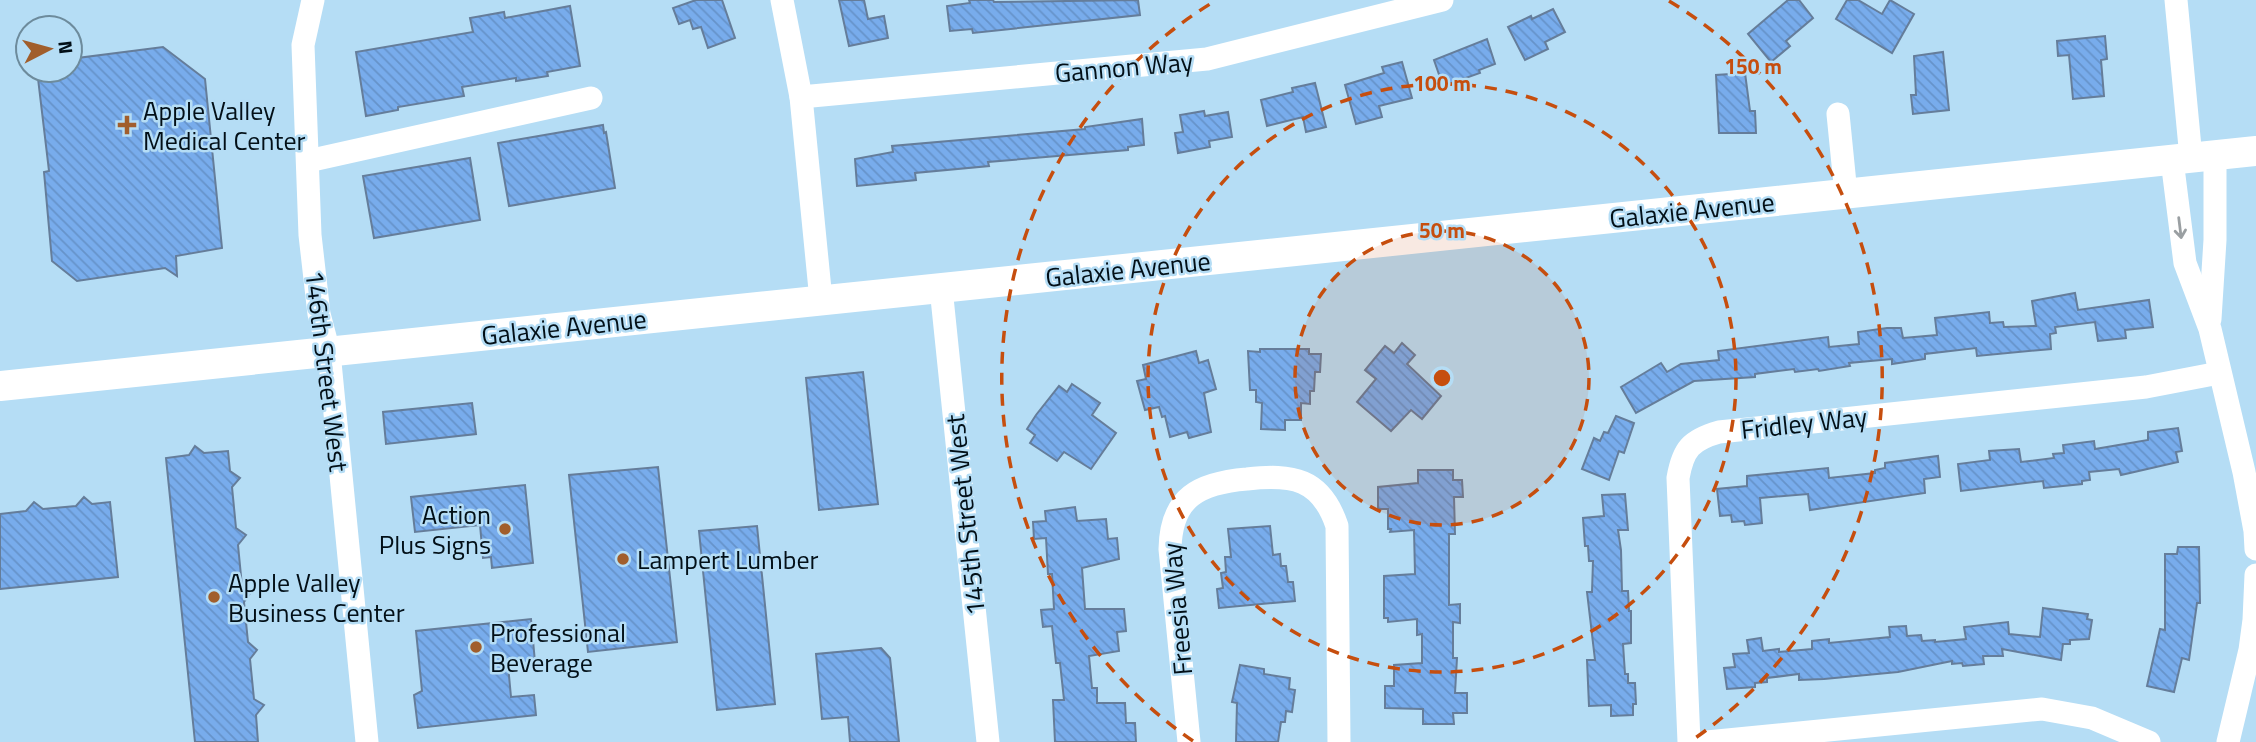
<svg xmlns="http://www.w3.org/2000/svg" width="2256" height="742" viewBox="0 0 2256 742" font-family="'Titillium Web',sans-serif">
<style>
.building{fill:url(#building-back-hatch);stroke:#657d9a;stroke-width:2}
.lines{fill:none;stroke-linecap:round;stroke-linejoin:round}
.minor{stroke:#fff;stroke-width:23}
.tertiary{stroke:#fff;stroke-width:30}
.oneway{stroke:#9a9fa2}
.ring{fill:none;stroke:#c64e0e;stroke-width:3.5;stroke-dasharray:12 9}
.poi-dot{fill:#a15e2c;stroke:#b5ddf5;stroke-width:2.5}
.labels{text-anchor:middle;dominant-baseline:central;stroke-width:5;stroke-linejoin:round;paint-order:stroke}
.street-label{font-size:26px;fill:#020f17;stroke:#b5ddf5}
.poi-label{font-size:26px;fill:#020f17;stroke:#b5ddf5;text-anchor:start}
.centre{fill:#c64e0e;stroke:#b5ddf5;stroke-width:3.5}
.ring-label{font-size:21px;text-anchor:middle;font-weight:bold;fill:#c64e0e;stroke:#b5ddf5;stroke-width:5;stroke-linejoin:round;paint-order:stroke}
</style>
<defs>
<pattern id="building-back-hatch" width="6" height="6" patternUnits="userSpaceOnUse" patternTransform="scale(1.75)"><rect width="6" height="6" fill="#78acec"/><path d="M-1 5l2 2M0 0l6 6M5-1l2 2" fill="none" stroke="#6693ca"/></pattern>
</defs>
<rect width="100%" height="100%" fill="#b5ddf5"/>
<g class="building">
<path d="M696 0H722L735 38 708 48 701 27 693 29 690 20 679 24 673 8Z"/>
<path d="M839 0H864L868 19 884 16 888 38 849 46Z"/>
<path d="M969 0H993L994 2 1138 0 1140 15 973 33 972 29 950 31 947 6 970 3Z"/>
<path d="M1788 0H1799L1813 18 1786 41 1790 46 1771 62 1748 34Z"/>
<path d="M1847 0H1858L1882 14 1890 0 1914 14 1892 53 1836 19Z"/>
<path d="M570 6 580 66 547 72 548 76 516 81V78L462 87 464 96 398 107V110L366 116 356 52 473 32 470 18 504 12 505 18Z"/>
<path d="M1553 9 1565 32 1545 42 1548 49 1525 60 1508 27 1531 16 1532 19Z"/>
<path d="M2105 36 2107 59 2101 60 2104 96 2073 99 2069 55 2058 56 2057 41Z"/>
<path d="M1487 39 1495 64 1479 70 1480 73 1443 86 1434 60Z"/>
<path d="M163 47 205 79 222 248 176 256 177 276 165 268 77 281 52 261 44 172 49 171 37 70H70V59Z"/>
<path d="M1943 52 1949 110 1913 114 1911 95H1916L1914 56Z"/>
<path d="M1402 62 1412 98 1379 106 1382 117 1356 124 1345 85 1384 73 1382 67Z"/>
<path d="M1745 73 1750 111H1755L1756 133H1719L1716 75Z"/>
<path d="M1315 83 1326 127 1306 132 1303 117 1267 126 1261 100 1293 92 1292 88Z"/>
<path d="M1204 111 1205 116 1228 112 1232 137 1209 141 1210 147 1178 153 1175 133 1183 132 1180 115Z"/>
<path d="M1142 119 1144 145 1128 147V150L988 162 989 166 915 173 916 180 857 186 855 159 893 152 892 146 1085 129V127Z"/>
<path d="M603 125 604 133 606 132 615 188 509 206 498 143Z"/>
<path d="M470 158 480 220 374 238 363 176Z"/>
<path d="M2075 293 2078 310 2149 300 2153 327 2125 330 2126 338 2098 341 2095 322 2055 327 2056 333 2050 334 2051 349 1977 356 1976 348 1925 354V359L1892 364V359L1849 363 1850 366 1819 371 1818 369 1795 372 1794 369 1755 374V377L1694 381 1636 413 1621 387 1661 363 1667 372 1681 364 1719 360 1718 351 1828 337 1829 347 1859 344 1858 332 1887 328H1901L1903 338 1937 335 1935 318 1989 312 1990 323 2003 322 2004 327 2036 326 2032 301Z"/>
<path d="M1402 343 1415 355 1407 364 1441 396 1422 419 1411 410 1391 431 1357 402 1376 379 1365 370 1385 346 1394 353Z"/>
<path d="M1260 349H1309V354H1321L1320 372H1315L1314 391H1310V404L1301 403V420H1285V430L1261 429 1262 403 1256 402V390H1250L1248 351 1260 352Z"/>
<path d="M1196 351 1199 363 1208 360 1216 389 1204 393 1211 432 1189 438 1187 432 1170 437 1165 416 1162 417 1159 407 1145 410 1137 381 1146 379 1143 365Z"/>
<path d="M863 372 878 504 819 510 806 378Z"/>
<path d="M1072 384 1100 403 1092 415 1116 433 1091 469 1064 452 1057 461 1030 443 1035 435 1027 429 1036 415 1059 386 1067 392Z"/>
<path d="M472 403 476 434 386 444 383 412Z"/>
<path d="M1616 416 1634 423 1624 453 1619 451 1609 480 1582 469 1594 438 1600 441 1604 432 1608 433Z"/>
<path d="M2178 428 2182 451 2176 452 2178 462 2121 475 2119 469 2089 472 2090 480 2082 481V484L2044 488 2043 481 1961 491 1958 464 1990 460 1989 451 2019 449 2021 462 2054 458 2053 454 2064 453 2063 445 2094 441 2095 449 2148 440V432Z"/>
<path d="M195 446 204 453 228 451 230 471 240 478 232 487 236 528 246 535 238 545 242 586 251 592 244 602 248 642 257 650 250 659 254 699 264 705 256 715 258 742H195L166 458 189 455Z"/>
<path d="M1938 456 1940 477 1924 479 1925 493 1810 510 1808 494 1760 498 1762 523 1745 525 1744 521 1732 522 1731 515 1720 516 1717 489 1747 486V476L1828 468 1829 478 1875 473V470L1885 468V463Z"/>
<path d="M658 467 677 642 588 652 569 475Z"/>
<path d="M1418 470H1453V480H1462L1463 497H1454L1455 534H1449V605L1460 604V623L1453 622V658H1457L1455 693H1467V713H1453L1454 724H1423V709L1385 708V686H1394V665L1422 663V634L1417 635V619L1388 622V618H1384V576L1415 574 1414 530 1390 532 1391 529H1388V509H1378V487L1418 483Z"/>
<path d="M525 485 533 563 492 568 491 557 483 558 480 525 415 532 411 497Z"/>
<path d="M1625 494 1628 530H1618L1621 550 1622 591H1628L1629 611H1631V643L1623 644 1625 674H1628V683H1635L1636 704H1633V715L1611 716V705L1589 706 1587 660H1595L1587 592H1592L1593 561H1589L1588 546H1585L1583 518 1604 516 1602 495Z"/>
<path d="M84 497 92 504 110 502 118 577 0 589V514L26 511 34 502 43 509 76 506Z"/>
<path d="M1075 507 1077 521 1106 519 1108 539 1117 538 1119 559 1082 568 1085 609H1124L1126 631 1117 632 1119 651 1089 656 1092 688H1097V703H1125L1126 723H1135L1136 742H1055L1053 700H1064L1060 663H1056L1052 626 1043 627 1041 610 1054 609 1052 574H1048L1046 538 1034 539 1033 522 1046 521 1045 511Z"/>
<path d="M757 526 775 704 717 710 699 531Z"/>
<path d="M1270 526 1273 555 1280 554 1281 566H1286L1288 582H1293L1295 601 1219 608 1217 589 1223 588 1221 573 1226 572 1225 557H1231L1228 529Z"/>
<path d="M2178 547H2199L2200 603H2197L2189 660 2182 658 2174 692 2147 686 2160 629 2165 630V554H2177Z"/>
<path d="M2043 608 2088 614 2087 619 2092 620 2089 639 2070 640V644H2063L2061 660 2002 649 2003 656H1983L1984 664 1963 666 1962 663 1952 664V661L1898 672 1824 679 1799 680V674L1767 678V682L1755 683V687L1727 689 1724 668 1735 667 1733 654 1749 653 1747 640 1761 638 1763 651 1779 649V652L1812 649V641L1829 639V643L1890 637 1889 627 1906 626 1907 636 1921 635 1922 641 1935 640V642L1966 639 1964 627 2008 622 2009 634 2040 637Z"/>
<path d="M531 619 535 662 508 665 511 697 534 695 536 715 418 728 414 695 422 691 416 631Z"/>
<path d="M881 648 890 658 899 742H850L848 717 822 719 816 654Z"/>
<path d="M1240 665 1264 669V674L1290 678 1289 689 1295 690 1292 712 1286 711 1285 722H1281L1278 742H1236L1237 703 1232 702Z"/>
</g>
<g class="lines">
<g class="minor">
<path d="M313 0 303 45 310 235 319 314 329 352 367 742"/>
<path d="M782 0 801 97 821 300"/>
<path d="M2176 0 2191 158"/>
<path d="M801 97 1207 59 1442 0"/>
<path d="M1838 114 1846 194"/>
<path d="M2172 160 2185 263 2210 329 2244 472 2255 531 2256 549"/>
<path d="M308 161 591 98"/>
<path d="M941 288 988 742"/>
<path d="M2210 319 2215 240V156"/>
<path d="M1189 742 1170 549C1171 497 1199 483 1247 479 1292 474 1321 478 1337 526L1339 742"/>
<path d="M1689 742 1678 478C1683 449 1691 440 1719 432L2146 387 2219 373"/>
<path d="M1707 742 2042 709 2092 718 2149 742"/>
<path d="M2228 742 2250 650 2254 620 2256 575"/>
</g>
<path class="tertiary" d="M0 386 2256 151"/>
</g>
<defs><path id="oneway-shaft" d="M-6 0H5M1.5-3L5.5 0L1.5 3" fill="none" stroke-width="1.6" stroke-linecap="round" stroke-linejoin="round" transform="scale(1.75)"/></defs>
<use class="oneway" href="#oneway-shaft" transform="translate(2180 228) rotate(83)"/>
<circle cx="1442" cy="378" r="147" fill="#c64e0e" fill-opacity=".12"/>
<g class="ring">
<circle cx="1442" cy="378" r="147"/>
<circle cx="1442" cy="378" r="294"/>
<path d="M1193 741A440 440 0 0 1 1215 1M1669 1A440 440 0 0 1 1691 741"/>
</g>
<g class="poi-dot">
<path d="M123.5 114.5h7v7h7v7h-7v7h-7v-7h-7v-7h7z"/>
<circle cx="505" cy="529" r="7"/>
<circle cx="623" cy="559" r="7"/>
<circle cx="214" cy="597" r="7"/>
<circle cx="476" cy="647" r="7"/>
</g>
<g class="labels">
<g class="street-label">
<text transform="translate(1124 67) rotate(-5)">Gannon Way</text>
<text transform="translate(1692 210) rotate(-6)">Galaxie Avenue</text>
<text transform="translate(1128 269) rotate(-6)">Galaxie Avenue</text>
<text transform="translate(564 327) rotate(-6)">Galaxie Avenue</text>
<text transform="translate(327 371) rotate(83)">146th Street West</text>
<text transform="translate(1804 423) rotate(-6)">Fridley Way</text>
<text transform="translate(965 515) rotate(-96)">145th Street West</text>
<text transform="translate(1177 609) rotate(-95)">Freesia Way</text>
</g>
<g class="poi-label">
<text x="143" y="110">Apple Valley<tspan x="143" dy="30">Medical Center</tspan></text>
<text x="491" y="514" text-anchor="end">Action<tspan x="491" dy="30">Plus Signs</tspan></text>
<text x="637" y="559">Lampert Lumber</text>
<text x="228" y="582">Apple Valley<tspan x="228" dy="30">Business Center</tspan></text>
<text x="490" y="632">Professional<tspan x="490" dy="30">Beverage</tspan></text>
</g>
</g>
<circle cx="1442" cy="378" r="10" class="centre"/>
<g class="ring-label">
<text x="1753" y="74">150 m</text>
<text x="1442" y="91">100 m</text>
<text x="1442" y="238">50 m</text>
</g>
<g transform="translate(49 49) rotate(84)"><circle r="33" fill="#b5ddf5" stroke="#6d8b9c" stroke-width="2"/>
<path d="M0-5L12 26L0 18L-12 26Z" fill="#a15e2c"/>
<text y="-10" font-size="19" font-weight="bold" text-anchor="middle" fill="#020f17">N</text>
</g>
</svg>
